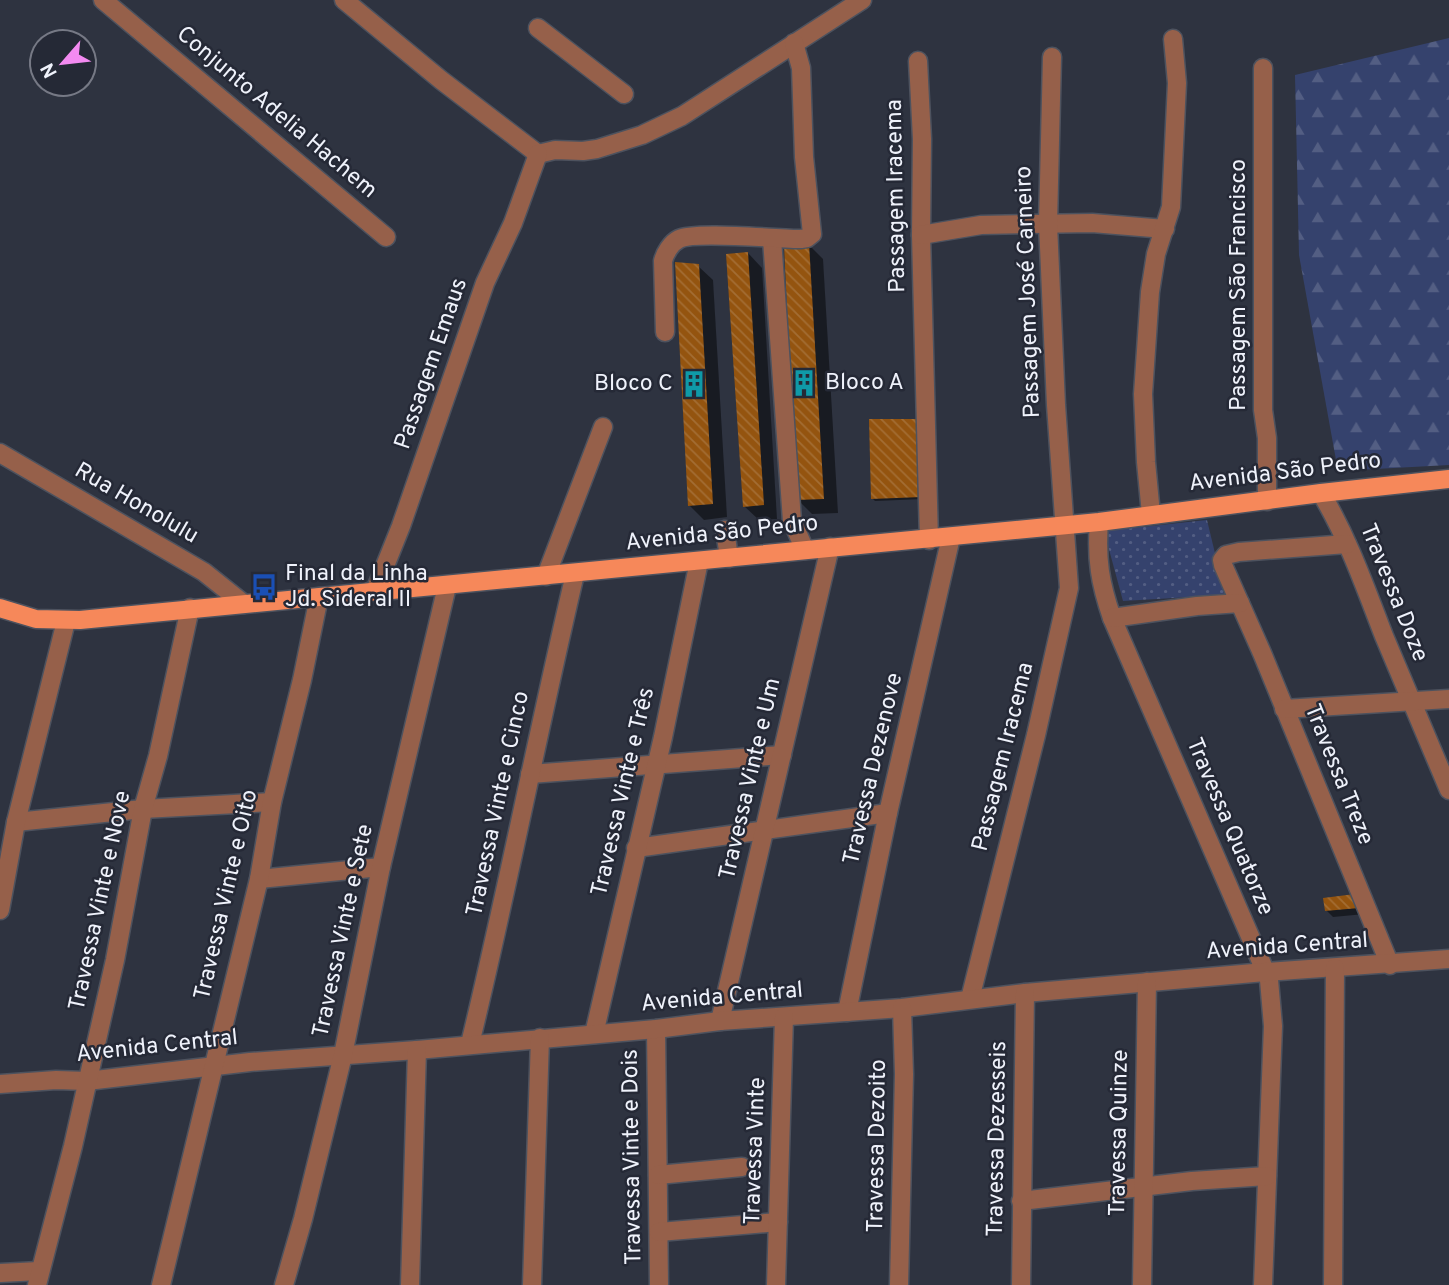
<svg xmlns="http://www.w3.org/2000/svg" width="1449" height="1285" viewBox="0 0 1449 1285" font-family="Overpass,sans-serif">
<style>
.forest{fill:url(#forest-firs)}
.park{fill:url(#park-dots)}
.shadow{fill:#0007}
.building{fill:url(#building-back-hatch)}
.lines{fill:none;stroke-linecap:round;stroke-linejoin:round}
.minor-casing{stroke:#4d525e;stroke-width:21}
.major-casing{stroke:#4d525e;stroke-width:21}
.minor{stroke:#96604a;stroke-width:18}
.major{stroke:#f6885a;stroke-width:18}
.labels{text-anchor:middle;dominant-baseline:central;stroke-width:5;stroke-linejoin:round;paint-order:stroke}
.street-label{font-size:23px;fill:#eff2fb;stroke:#252936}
.poi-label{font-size:23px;fill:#eff2fb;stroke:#252936;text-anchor:start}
</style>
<defs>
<pattern id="forest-firs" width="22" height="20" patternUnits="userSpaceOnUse" patternTransform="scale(1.75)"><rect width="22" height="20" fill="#35426d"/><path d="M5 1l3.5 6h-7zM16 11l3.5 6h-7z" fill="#535e83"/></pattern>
<pattern id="park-dots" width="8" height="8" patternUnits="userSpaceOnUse" patternTransform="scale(1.75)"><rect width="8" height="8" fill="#35426d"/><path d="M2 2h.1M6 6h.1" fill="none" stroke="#535e83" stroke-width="1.8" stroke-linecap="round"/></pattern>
<pattern id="building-back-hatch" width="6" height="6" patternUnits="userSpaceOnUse" patternTransform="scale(1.75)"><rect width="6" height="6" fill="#94540f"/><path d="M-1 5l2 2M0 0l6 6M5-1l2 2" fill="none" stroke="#a36d33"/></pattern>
</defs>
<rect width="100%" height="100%" fill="#2e3340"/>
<path class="forest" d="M1449 38V465L1338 471 1299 255 1295 75Z"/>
<path class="park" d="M1207 520 1225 595 1123 601 1104 531Z"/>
<g class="shadow">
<path d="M809 245 823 259 838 513 812 514 798 500Z"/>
<path d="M748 253 762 268 777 519 759 520 744 506Z"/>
<path d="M698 266 713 280 727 517 704 520 689 505Z"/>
<path d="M871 421 924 499 875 501 872 498Z"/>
<path d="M1354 896 1365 914 1333 917 1326 910Z"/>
</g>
<g class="building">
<path d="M809 243 824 499 796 500 784 245Z"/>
<path d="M748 252 764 505 743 507 726 254Z"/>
<path d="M675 262 699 264 713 504 688 506Z"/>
<path d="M869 419H917L922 497 871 499Z"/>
<path d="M1355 894 1359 908 1325 911 1323 898Z"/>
</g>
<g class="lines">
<defs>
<g id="minor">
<path d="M103 0 386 237"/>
<path d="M344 0 441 80 538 154"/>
<path d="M538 28 624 94"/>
<path d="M918 61 922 139 921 235 929 540"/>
<path d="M1263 68V410L1267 438V501"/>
<path d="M538 154 555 150 583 151 597 149 642 135 682 116 862 0"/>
<path d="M921 235 981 225 1092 223 1165 229"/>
<path d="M772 239 792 521 805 550"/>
<path d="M665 332 663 261C665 253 671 243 679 239 695 231 777 239 801 239L807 238 812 234 804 157 801 68 794 43"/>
<path d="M0 453 204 572 244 604"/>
<path d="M1321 493C1348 538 1365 587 1384 636 1405 687 1427 738 1449 790"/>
<path d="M1151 514 1146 462 1143 394 1150 292 1156 254 1171 207 1177 83 1173 39"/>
<path d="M1099 522C1096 559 1100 583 1112 618L1269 980 1273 1026 1263 1285"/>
<path d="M725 530 729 558"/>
<path d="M1347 544 1239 552 1226 555 1222 560 1223 565 1262 653 1390 965"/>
<path d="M546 576 603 427"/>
<path d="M375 591 401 526 485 283 513 223 538 154"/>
<path d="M1112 618 1197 606 1240 603"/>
<path d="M1284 709 1449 699"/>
<path d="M530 774 782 755"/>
<path d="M16 822 143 809 272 802"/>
<path d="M636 848 888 813"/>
<path d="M259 879 381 867"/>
<path d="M0 910 16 822 66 621"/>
<path d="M970 999 1036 735 1069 588 1056 405 1048 224 1052 57"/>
<path d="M847 1012 888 813 951 537"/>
<path d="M720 1021 830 547"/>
<path d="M656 1029 659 1285"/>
<path d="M594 1034 663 737 699 561"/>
<path d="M470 1044C508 888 538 730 575 574"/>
<path d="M0 1084 56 1080 87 1081 250 1062 417 1050 656 1029 720 1021 902 1008 1025 993 1265 972 1449 959"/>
<path d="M658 1175 742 1167"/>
<path d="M1021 1201 1192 1181 1267 1176"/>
<path d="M659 1232 778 1222"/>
<path d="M0 1273 39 1271"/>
<path d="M37 1285 73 1146 115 960 143 809 158 756 190 608"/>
<path d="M161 1285 259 879 272 802 302 680 319 597"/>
<path d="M284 1285 303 1219 343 1055 381 867 447 586"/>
<path d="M410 1285 417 1050"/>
<path d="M532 1285 540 1038"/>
<path d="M776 1285 784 1017"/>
<path d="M899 1285 904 1074 902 1008"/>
<path d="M1021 1285 1025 993"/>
<path d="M1142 1285 1147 982"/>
<path d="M1333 1285 1335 968"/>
</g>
<path id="major" d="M0 608 36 619 80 620 1099 522 1321 493 1449 479"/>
</defs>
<use href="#minor" class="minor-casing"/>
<use href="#major" class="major-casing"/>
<use href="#minor" class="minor"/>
<use href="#major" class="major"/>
</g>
<defs>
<symbol id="building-bare" viewBox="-9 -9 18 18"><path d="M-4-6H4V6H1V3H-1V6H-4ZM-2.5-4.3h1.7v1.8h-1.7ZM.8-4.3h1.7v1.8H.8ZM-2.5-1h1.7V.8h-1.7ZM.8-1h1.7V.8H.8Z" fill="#0f9aa8" stroke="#252936" stroke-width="2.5" paint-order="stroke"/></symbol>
<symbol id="bus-bare" viewBox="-9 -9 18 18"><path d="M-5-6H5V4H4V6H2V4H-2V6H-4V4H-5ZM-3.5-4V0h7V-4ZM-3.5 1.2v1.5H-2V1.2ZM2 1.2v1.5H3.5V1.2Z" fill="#1a4fb4" stroke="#252936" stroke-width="2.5" paint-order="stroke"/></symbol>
</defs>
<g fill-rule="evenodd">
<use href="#building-bare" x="785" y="364" width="38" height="38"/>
<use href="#building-bare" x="675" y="365" width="38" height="38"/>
<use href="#bus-bare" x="245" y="568" width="38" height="38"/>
</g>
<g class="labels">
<g class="street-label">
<text transform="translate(276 113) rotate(40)">Conjunto Adelia Hachem</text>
<text transform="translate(897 196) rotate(-91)">Passagem Iracema</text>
<text transform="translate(1239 285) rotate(-90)">Passagem São Francisco</text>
<text transform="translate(1029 292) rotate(-92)">Passagem José Carneiro</text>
<text transform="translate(432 364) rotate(-71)">Passagem Emaus</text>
<text transform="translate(1285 473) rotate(-7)">Avenida São Pedro</text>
<text transform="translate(136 504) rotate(30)">Rua Honolulu</text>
<text transform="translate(722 534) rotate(-6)">Avenida São Pedro</text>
<text transform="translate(1393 593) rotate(68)">Travessa Doze</text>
<text transform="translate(1004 757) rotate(-76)">Passagem Iracema</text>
<text transform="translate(874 769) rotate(-77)">Travessa Dezenove</text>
<text transform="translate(1338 775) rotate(68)">Travessa Treze</text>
<text transform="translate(751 779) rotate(-77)">Travessa Vinte e Um</text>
<text transform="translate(624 792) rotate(-77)">Travessa Vinte e Três</text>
<text transform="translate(499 804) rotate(-78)">Travessa Vinte e Cinco</text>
<text transform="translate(1229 827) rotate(67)">Travessa Quatorze</text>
<text transform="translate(227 895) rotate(-77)">Travessa Vinte e Oito</text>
<text transform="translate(101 901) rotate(-78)">Travessa Vinte e Nove</text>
<text transform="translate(344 931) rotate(-78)">Travessa Vinte e Sete</text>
<text transform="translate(1287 947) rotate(-4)">Avenida Central</text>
<text transform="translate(722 998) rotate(-5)">Avenida Central</text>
<text transform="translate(157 1047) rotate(-6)">Avenida Central</text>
<text transform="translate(1120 1133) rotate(-89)">Travessa Quinze</text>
<text transform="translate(998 1139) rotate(-89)">Travessa Dezesseis</text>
<text transform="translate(878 1146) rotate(-89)">Travessa Dezoito</text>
<text transform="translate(756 1151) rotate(-88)">Travessa Vinte</text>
<text transform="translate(633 1157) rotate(-91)">Travessa Vinte e Dois</text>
</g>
<g class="poi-label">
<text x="825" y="383">Bloco A</text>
<text x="673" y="384" text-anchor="end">Bloco C</text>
<text x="285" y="574">Final da Linha<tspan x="285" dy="26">Jd. Sideral II</tspan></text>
</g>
</g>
<g transform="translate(63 63) rotate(242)"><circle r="33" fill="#252936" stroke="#767985" stroke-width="2"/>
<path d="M0-5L12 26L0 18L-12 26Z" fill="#f38af1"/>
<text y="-10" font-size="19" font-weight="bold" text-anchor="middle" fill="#eff2fb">N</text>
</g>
</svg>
